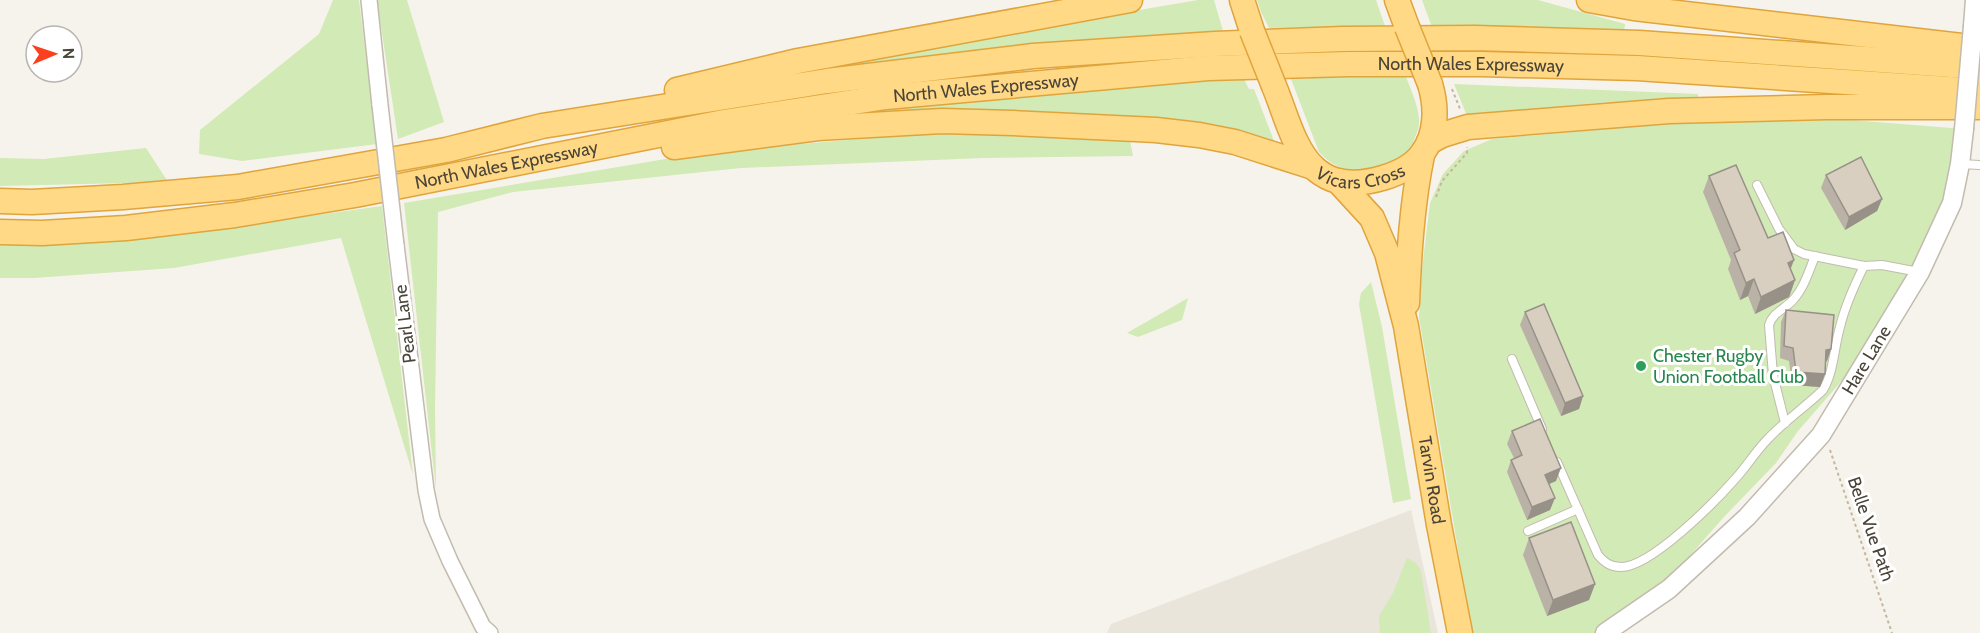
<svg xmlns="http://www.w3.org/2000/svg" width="1980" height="633" viewBox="0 0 1980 633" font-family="Cabin,sans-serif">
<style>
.residential{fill:#eae5da}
.green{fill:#d2eab5}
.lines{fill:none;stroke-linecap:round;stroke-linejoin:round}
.service-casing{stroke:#c2bbae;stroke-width:10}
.minor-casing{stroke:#c2bbae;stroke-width:18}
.tertiary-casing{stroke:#c2bbae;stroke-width:21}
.trunk-casing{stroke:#e0a43c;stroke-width:27}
.path{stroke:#c4b79f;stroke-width:2;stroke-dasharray:3 3;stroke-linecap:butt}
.service{stroke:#fff;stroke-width:8}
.minor{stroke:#fff;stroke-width:15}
.tertiary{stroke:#fff;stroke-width:18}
.trunk{stroke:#ffd985;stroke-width:24}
.minor-bridge-casing{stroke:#c2bbae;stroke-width:18;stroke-linecap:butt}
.tertiary-bridge-casing{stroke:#c2bbae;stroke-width:21;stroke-linecap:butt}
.trunk-bridge-casing{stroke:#e0a43c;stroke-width:27;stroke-linecap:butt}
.minor-bridge{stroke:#fff;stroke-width:15}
.tertiary-bridge{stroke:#fff;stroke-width:18}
.trunk-bridge{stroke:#ffd985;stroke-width:24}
.wall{fill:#bab2a6}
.shaded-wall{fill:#979187}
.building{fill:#d8cfc1;stroke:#979187;stroke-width:1.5}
.leisure-dot{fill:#2e9e5b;stroke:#fff;stroke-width:2}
.labels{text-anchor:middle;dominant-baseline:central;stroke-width:6;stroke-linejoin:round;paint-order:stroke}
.street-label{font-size:18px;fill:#4b4439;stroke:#fff}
.leisure-label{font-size:18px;fill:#27864d;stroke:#fff;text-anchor:start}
</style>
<rect width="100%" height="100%" fill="#f6f3ec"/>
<path class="residential" d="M1411 510 1438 633H1107L1111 624Z"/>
<g class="green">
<path d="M333 0H359L377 144 242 161 199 154 200 130 319 34Z"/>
<path d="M377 0H407L444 122 398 139Z"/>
<path d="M1198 0H1214L1223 31 1060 42 806 75 804 67Z"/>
<path d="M1257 0H1376L1385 26 1269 28 1261 12Z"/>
<path d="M1422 0H1538L1625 24 1624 32 1432 27Z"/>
<path d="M1405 74C1410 88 1420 109 1419 123 1419 128 1417 133 1415 137 1409 158 1398 162 1378 167 1354 173 1336 171 1319 152L1291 79Z"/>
<path d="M1244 79 1249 89H1254L1276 146 1155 118 1002 112 796 119C945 97 1094 88 1244 79Z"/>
<path d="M1454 84 1698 94V98L1596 103 1467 116Z"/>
<path d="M1827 118 1964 129 1956 187 1880 337 1798 431 1776 463 1723 518 1665 584 1595 633H1472L1419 317 1422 269 1430 203 1443 174 1464 151 1492 139 1699 121Z"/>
<path d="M931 133 1056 136 1130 141 1133 156 982 158 741 168 513 192 438 212 435 408 436 489 404 203 707 152Z"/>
<path d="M146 148 168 182 0 186V158L44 159Z"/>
<path d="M382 206 413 475 341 238 174 268 34 278H0V241L151 238Z"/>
<path d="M1371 282 1382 327 1411 499 1393 503 1359 304 1361 293Z"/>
<path d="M1188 298 1182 320 1138 337 1127 333Z"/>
<path d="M1407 558 1416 563 1421 571 1431 633H1380L1379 616 1393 593Z"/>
</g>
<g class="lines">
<defs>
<g id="service">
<path d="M1960 164 1980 165"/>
<path d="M1757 185 1779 229 1794 249 1804 254 1864 266 1882 265 1919 272"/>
<path d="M1512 359 1542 429"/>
<path d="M1785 423 1773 375 1769 325C1773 312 1785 309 1793 300 1804 288 1809 271 1815 256"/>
<path d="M1557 462 1598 555C1604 562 1610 567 1621 567 1651 567 1715 502 1736 478 1746 467 1754 454 1765 442 1782 423 1804 408 1823 390 1834 372 1834 347 1840 327 1845 306 1854 286 1864 266"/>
<path d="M1528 531 1578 509"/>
</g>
<g id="minor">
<path d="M369 0 380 105"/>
<path d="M396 245 426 490 432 519 450 561 483 627 490 633"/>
</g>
<g id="tertiary">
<path d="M1973 26 1975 0"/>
<path id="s1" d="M1605 633 1669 589 1747 517 1821 435 1920 272 1952 203 1960 164 1964 129"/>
</g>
<g id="trunk">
<path d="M1242 0 1252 31"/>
<path d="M1397 0 1407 27"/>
<path d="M1589 0 1634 8 1980 48"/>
<path id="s2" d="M1274 86C1285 112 1293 148 1314 168 1321 174 1329 179 1338 181 1363 187 1407 175 1422 154 1437 134 1437 107 1430 84"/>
<path d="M677 90 798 61 1130 0"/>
<path d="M1429 142 1442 135 1468 127 1669 111 1827 107H1980"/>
<path d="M674 147 818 128 942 121 1013 123 1156 130 1199 135 1235 142 1313 167"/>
<path id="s3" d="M1338 181 1372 218 1387 253 1406 326 1439 525 1460 633"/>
<path d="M0 201 32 202 123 197 238 187 446 150 542 126 827 81 1033 56 1215 44 1343 39 1475 38 1639 43 1980 67"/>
<path id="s4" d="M0 232 42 233 126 228 235 215 355 195 724 122 886 97 1208 68 1348 64H1481L1637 68 1980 91"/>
<path d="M1407 303C1409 253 1412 204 1422 155"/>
</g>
</defs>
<use href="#service" class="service-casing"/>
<use href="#minor" class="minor-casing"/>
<use href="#tertiary" class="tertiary-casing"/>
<use href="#trunk" class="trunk-casing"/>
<g class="path">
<path d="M1452 89 1460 109"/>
<path d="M1436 197 1442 181 1467 153V147"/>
<path d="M1830 450 1892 633"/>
</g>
<use href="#service" class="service"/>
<use href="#minor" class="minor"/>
<use href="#tertiary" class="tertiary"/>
<use href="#trunk" class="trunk"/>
<defs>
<path id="minor-bridge" d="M380 105 396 245"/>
<path id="tertiary-bridge" d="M1964 129 1973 26"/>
<g id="trunk-bridge">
<path d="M1407 27 1430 84"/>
<path d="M1252 31 1274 86"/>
</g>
</defs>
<use href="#minor-bridge" class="minor-bridge-casing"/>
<use href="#tertiary-bridge" class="tertiary-bridge-casing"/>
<use href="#trunk-bridge" class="trunk-bridge-casing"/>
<use href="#minor-bridge" class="minor-bridge"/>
<use href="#tertiary-bridge" class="tertiary-bridge"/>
<use href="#trunk-bridge" class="trunk-bridge"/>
</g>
<g class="wall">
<path d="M1826 175 1882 199 1877 211 1845 230 1821 188Z"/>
<path d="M1709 176 1768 238 1790 269 1795 280 1789 297 1755 314 1748 296 1740 300 1728 269 1731 260 1703 192Z"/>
<path d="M1786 310 1831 349 1827 361 1826 362 1825 374 1820 387 1792 385 1789 361 1780 358 1781 322Z"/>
<path d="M1525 312 1583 396 1579 409 1561 416 1520 325Z"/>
<path d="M1512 431 1556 481 1549 484 1550 510 1527 520 1507 472 1511 460 1514 458 1507 444Z"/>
<path d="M1529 538 1595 584 1589 600 1547 616 1523 555Z"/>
</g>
<g class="shaded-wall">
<path d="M1882 199 1877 211 1845 230 1849 217Z"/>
<path d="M1794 260 1788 276V263Z"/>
<path d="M1754 279 1748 296 1740 300 1746 283Z"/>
<path d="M1795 280 1789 297 1755 314 1761 297Z"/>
<path d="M1831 349 1827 361 1822 363 1826 350Z"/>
<path d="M1796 372 1825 374 1820 387 1792 385Z"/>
<path d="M1583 396 1579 409 1561 416 1565 403Z"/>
<path d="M1561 468 1556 481 1540 488 1545 475Z"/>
<path d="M1555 498 1550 510 1527 520 1532 507Z"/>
<path d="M1595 584 1589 600 1547 616 1553 600Z"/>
</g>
<g class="building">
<path d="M1861 157 1882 199 1849 217 1826 175Z"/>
<path d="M1736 165 1768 238 1783 232 1794 260 1788 263 1795 280 1761 297 1754 279 1746 283 1734 253 1740 250 1709 176Z"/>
<path d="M1544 304 1583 396 1565 403 1525 312Z"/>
<path d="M1786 310 1834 315 1831 349 1826 350 1825 374 1796 372 1793 348 1784 346Z"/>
<path d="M1540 419 1561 468 1545 475 1555 498 1532 507 1511 460 1522 455 1512 431Z"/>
<path d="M1571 522 1595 584 1553 600 1529 538Z"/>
</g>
<circle class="leisure-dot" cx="1641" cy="366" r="6"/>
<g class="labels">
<g class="street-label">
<text stroke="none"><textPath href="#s4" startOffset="1484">North Wales Expressway</textPath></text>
<text stroke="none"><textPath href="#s4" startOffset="998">North Wales Expressway</textPath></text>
<text stroke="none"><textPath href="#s2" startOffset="142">Vicars Cross</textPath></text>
<text stroke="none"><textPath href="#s4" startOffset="512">North Wales Expressway</textPath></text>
<text transform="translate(405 324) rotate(-97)">Pearl Lane</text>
<text stroke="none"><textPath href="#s1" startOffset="382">Hare Lane</textPath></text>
<text stroke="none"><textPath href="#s3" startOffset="320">Tarvin Road</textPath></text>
<text transform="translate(1871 529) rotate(71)">Belle Vue Path</text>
</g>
<g class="leisure-label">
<text x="1653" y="356">Chester Rugby<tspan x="1653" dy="21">Union Football Club</tspan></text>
</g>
</g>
<g transform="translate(54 54) rotate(88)"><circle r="28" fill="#ffffff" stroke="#b7b4b0" stroke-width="1.5"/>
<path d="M0-4.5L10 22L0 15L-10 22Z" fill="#fc3f1d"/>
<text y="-9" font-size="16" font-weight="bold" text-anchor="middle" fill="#4b4439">N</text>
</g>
</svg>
